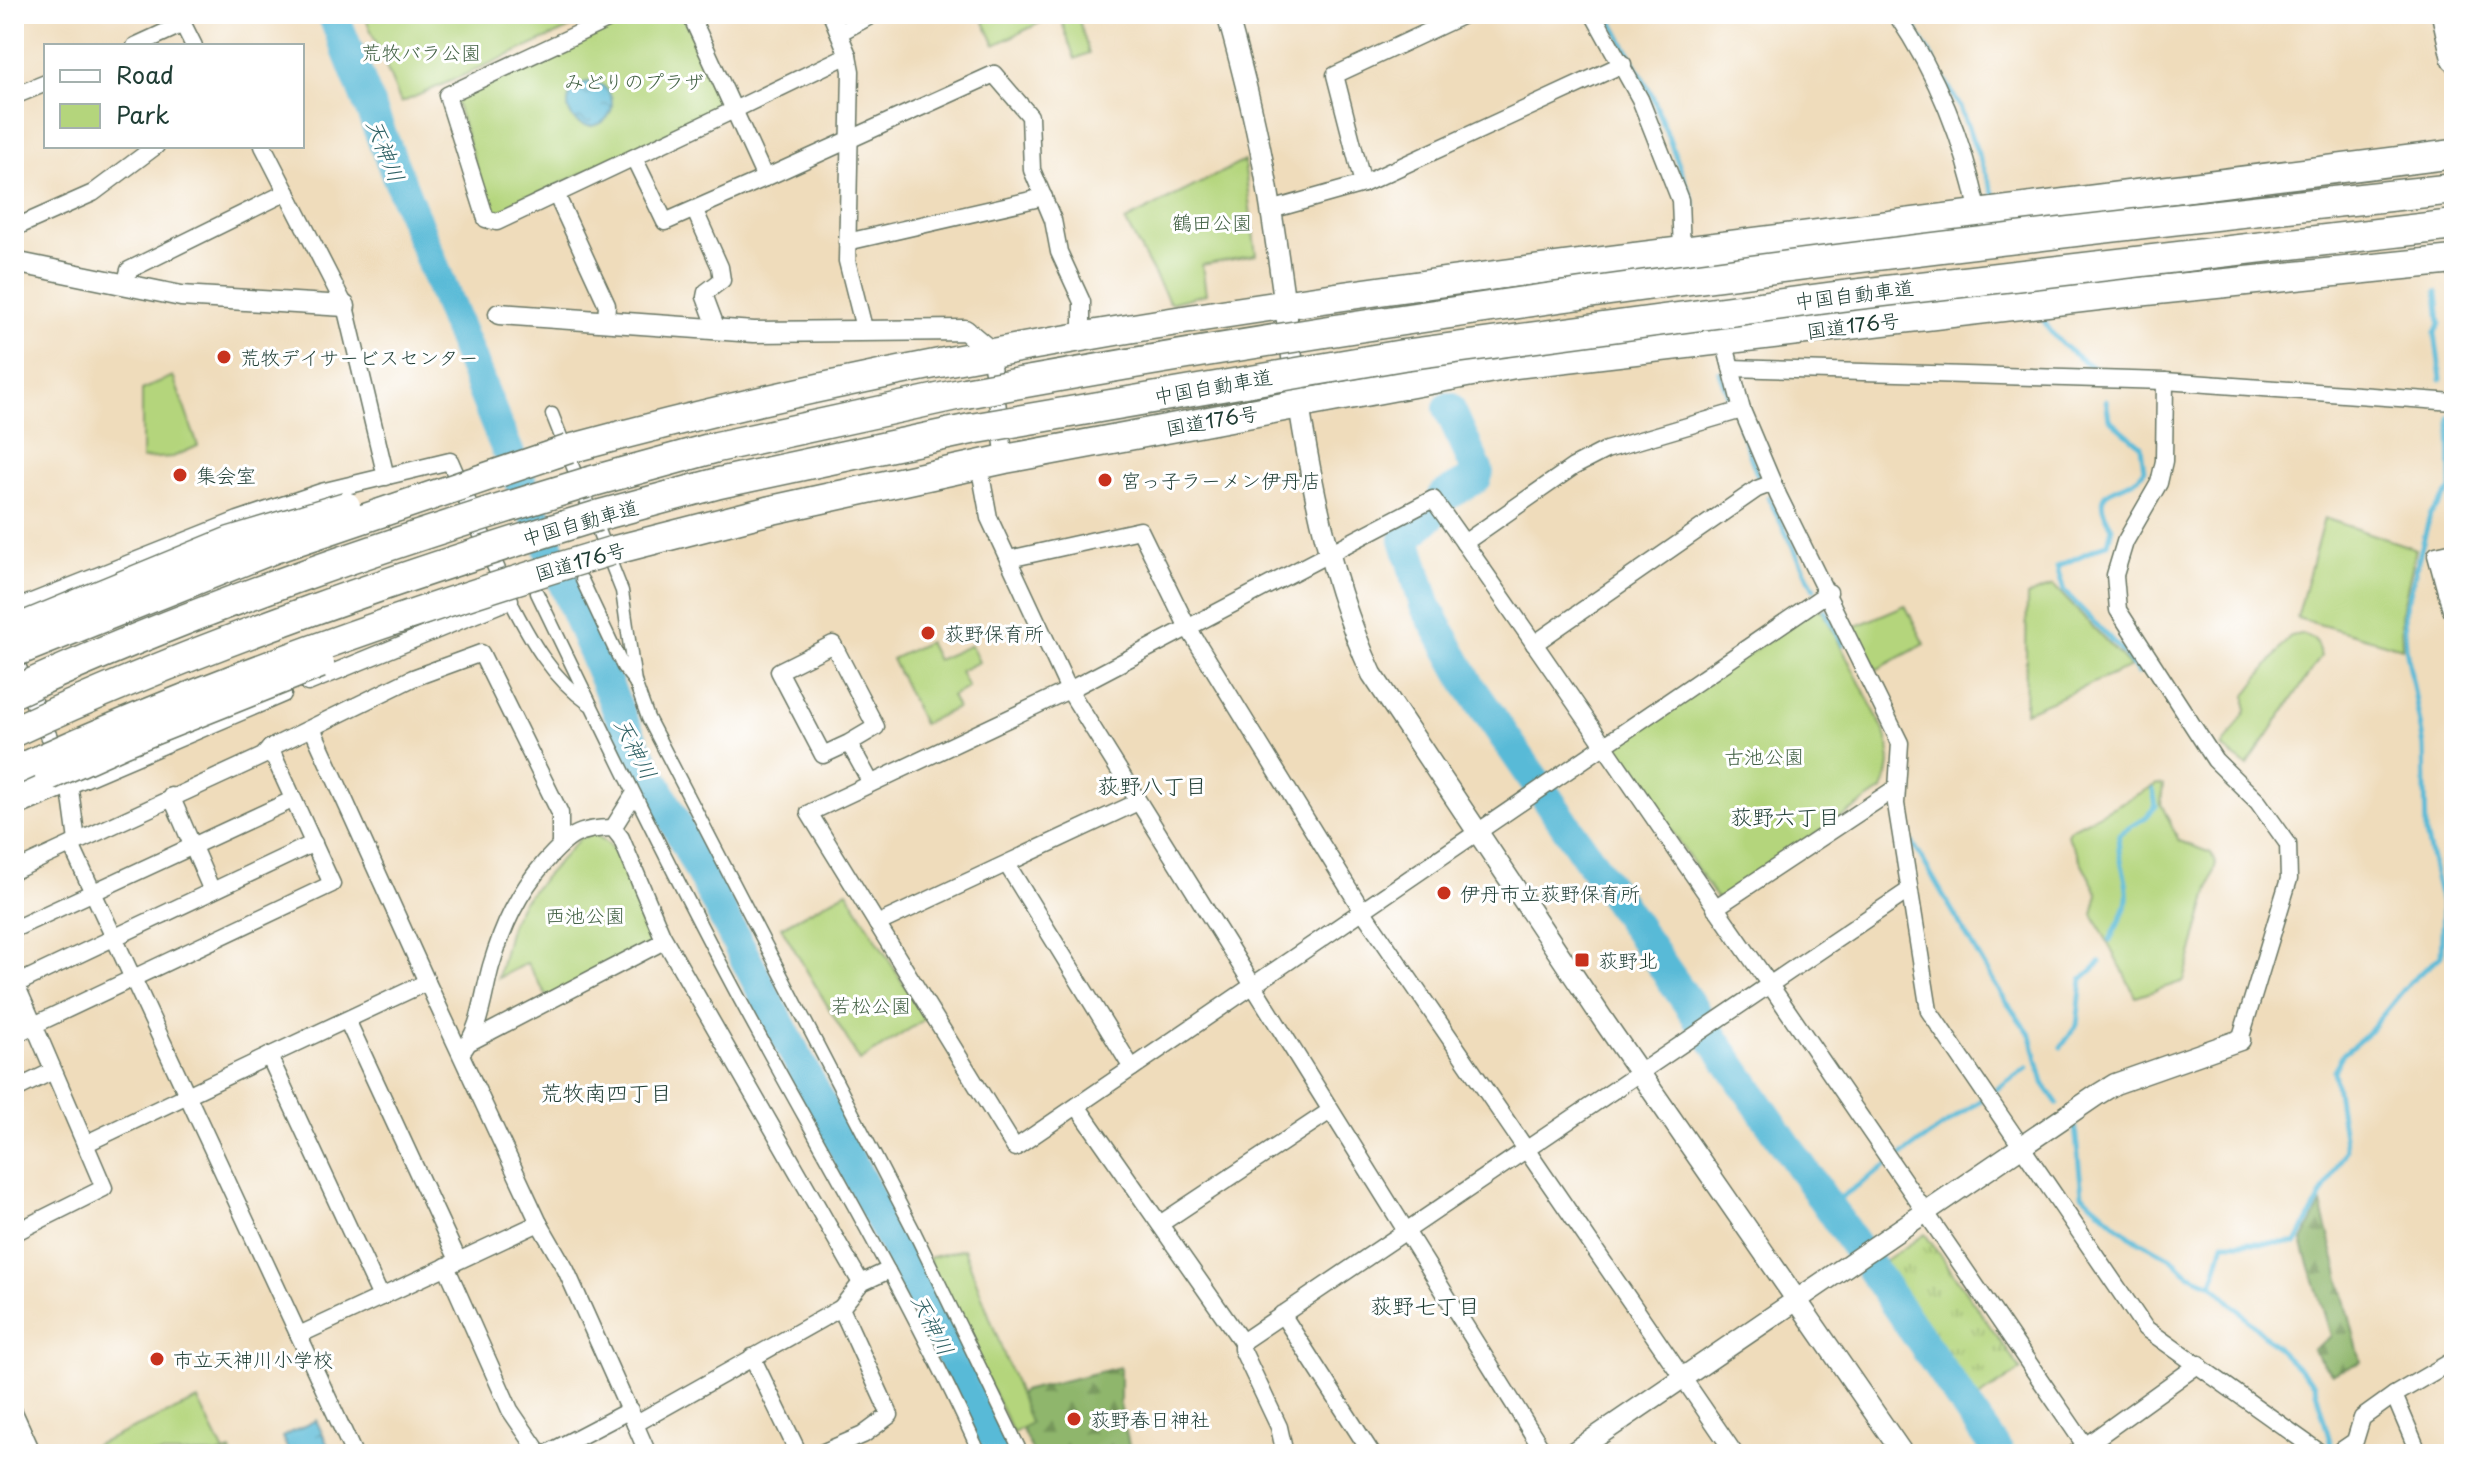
<svg xmlns="http://www.w3.org/2000/svg" width="2468" height="1468" viewBox="0 0 2468 1468" font-family="'Playpen Sans','Klee One',sans-serif">
<style>
.grass{fill:url(#grass-tufts);stroke:#6a8958;stroke-width:2}
.forest{fill:url(#forest-firs);stroke:#577a50;stroke-width:2}
.park{fill:#b4d57c;stroke:#6a8958;stroke-width:2}
.water{fill:url(#water-ripples);stroke:#3c7c86;stroke-width:2}
.lines{fill:none;stroke-linecap:round;stroke-linejoin:round}
.stream{stroke:#59bad7;stroke-width:5}
.river{stroke:#59bad7;stroke-width:32}
.pedestrian-casing{stroke:#687563;stroke-width:15}
.minor-casing{stroke:#687563;stroke-width:19}
.tertiary-casing{stroke:#687563;stroke-width:23}
.secondary-casing{stroke:#687563;stroke-width:27}
.trunk-casing{stroke:#687563;stroke-width:31}
.motorway-casing{stroke:#687563;stroke-width:33}
.pedestrian{stroke:#fff;stroke-width:12}
.minor{stroke:#fff;stroke-width:16}
.tertiary{stroke:#fff;stroke-width:20}
.secondary{stroke:#fff;stroke-width:24}
.trunk{stroke:#fff;stroke-width:28}
.motorway{stroke:#fff;stroke-width:30}
.trunk-bridge-casing{stroke:#687563;stroke-width:31;stroke-linecap:butt}
.motorway-bridge-casing{stroke:#687563;stroke-width:33;stroke-linecap:butt}
.trunk-bridge{stroke:#fff;stroke-width:28}
.motorway-bridge{stroke:#fff;stroke-width:30}
.poi-dot{fill:#c8321e;stroke:#fff;stroke-width:3}
.labels{text-anchor:middle;dominant-baseline:central;stroke-width:6;stroke-linejoin:round;paint-order:stroke}
.park-label{font-size:20px;fill:#446346;stroke:#fff}
.street-label{font-size:20px;fill:#1f3d34;stroke:#fff}
.poi-label{font-size:20px;fill:#1f3d34;stroke:#fff;text-anchor:start}
.water-label{font-size:22px;font-style:italic;fill:#306265;stroke:#fff}
.neighbourhood-label{font-size:22px;fill:#1f3d34;stroke:#fff}
</style>
<defs>
<pattern id="grass-tufts" width="24" height="20" patternUnits="userSpaceOnUse" patternTransform="scale(2)"><rect width="24" height="20" fill="#b4d57c"/><path d="M3 7l-1-3M5 7V3M7 7l1-3M15 17l-1-3M17 17v-4M19 17l1-3" fill="none" stroke="#92ae66"/></pattern>
<pattern id="forest-firs" width="22" height="20" patternUnits="userSpaceOnUse" patternTransform="scale(2)"><rect width="22" height="20" fill="#8fb66c"/><path d="M5 1l3.5 6h-7zM16 11l3.5 6h-7z" fill="#74955a"/></pattern>
<pattern id="water-ripples" width="26" height="14" patternUnits="userSpaceOnUse" patternTransform="scale(2)"><rect width="26" height="14" fill="#59bad7"/><path d="M2 4q2-2 4 0t4 0M15 11q2-2 4 0t4 0" fill="none" stroke="#4998af"/></pattern>
</defs>
<rect width="100%" height="100%" fill="#fff"/>
<filter id="ink" filterUnits="userSpaceOnUse"><feTurbulence type="fractalNoise" baseFrequency=".0125" numOctaves="2"/><feDisplacementMap in="SourceGraphic" scale="16" xChannelSelector="R" yChannelSelector="G"/><feConvolveMatrix kernelMatrix="1 2 1 2 8 2 1 2 1" color-interpolation-filters="sRGB"/></filter>
<filter id="wash" filterUnits="userSpaceOnUse"><feTurbulence type="fractalNoise" baseFrequency=".006" numOctaves="4" result="noise"/><feDisplacementMap in="SourceGraphic" scale="32" xChannelSelector="R" yChannelSelector="G"/><feGaussianBlur stdDeviation="1.8" result="paint"/><feColorMatrix in="noise" values="0 0 0 0 0 0 0 0 0 0 0 0 0 0 0 0 0 1.4 0 .05"/><feComposite in="paint" operator="in"/></filter>
<g filter="url(#wash)">
<rect width="100%" height="100%" fill="#efdcbb"/>
<path class="grass" d="M1925 1234 2021 1370 1977 1399 1883 1262Z"/>
<g class="forest">
<path d="M2321 1204 2361 1362 2332 1374 2312 1350 2331 1336 2302 1241Z"/>
<path d="M1120 1367V1405L1131 1454H1034L1011 1408 1022 1391Z"/>
</g>
<g class="park">
<path d="M364 14H602L401 103Z"/>
<path d="M629 14H683L723 102 720 110 499 212 489 208 455 99 458 94Z"/>
<path d="M980 14H1058L995 45Z"/>
<path d="M1059 14H1077L1089 53 1075 59Z"/>
<path d="M1244 161 1256 255 1202 265 1206 294 1170 303 1125 221Z"/>
<path d="M173 376 198 446 173 457 142 459V390Z"/>
<path d="M2324 518 2416 549 2401 616 2402 648 2297 618Z"/>
<path d="M2053 585 2131 667 2025 712 2027 596Z"/>
<path d="M1905 605 1925 644 1876 670 1854 627Z"/>
<path d="M1815 608 1823 611 1885 732C1892 753 1890 770 1882 790L1718 900 1615 746Z"/>
<path d="M2302 634 2315 640 2321 656 2247 766 2222 748 2246 711V695L2290 636Z"/>
<path d="M928 642 937 660 971 645 979 662 960 671 968 688 951 696 957 708 923 724 892 659Z"/>
<path d="M2157 784 2163 785 2161 804 2179 841 2211 853 2216 863 2184 981 2136 997 2093 914 2098 894 2067 835 2069 830Z"/>
<path d="M593 834C629 849 643 908 659 941L548 998 527 963 498 978 511 923 522 902 580 838Z"/>
<path d="M847 891 925 1019 860 1061 781 927Z"/>
<path d="M964 1249 1030 1423 1013 1433 928 1258Z"/>
<path d="M198 1400 224 1453 231 1451 232 1454H75Z"/>
</g>
<g class="water">
<circle cx="590" cy="104" r="22"/>
<path d="M316 1420 332 1454H290L282 1437Z"/>
</g>
<g class="lines">
<g class="stream">
<path d="M1608 14 1652 95 1694 204 1692 227"/>
<path d="M1907 14 1959 105 1996 200"/>
<path d="M2437 292 2440 324 2435 332 2441 379"/>
<path d="M2039 310C2050 339 2070 352 2095 369"/>
<path d="M1719 372 1731 403"/>
<path d="M2106 400 2109 419 2141 446 2144 471C2126 496 2083 481 2112 527L2108 543 2057 567 2064 591 2124 653 2138 673"/>
<path d="M1739 425 1758 477"/>
<path d="M1768 497 1814 589"/>
<path d="M1825 610 1843 644"/>
<path d="M1913 843 2000 993 2031 1036 2043 1083 2057 1103"/>
<path d="M2110 940C2117 925 2129 908 2127 891 2126 871 2116 855 2119 834L2146 817 2156 806 2153 790"/>
<path d="M2061 1047 2077 1025 2082 979 2100 963"/>
<path d="M2075 1127 2082 1194 2130 1236 2171 1258 2188 1274 2212 1284"/>
<path d="M1827 1207 2027 1068"/>
<path d="M2333 1452 2314 1384 2212 1284 2224 1243H2296L2346 1150 2334 1071 2342 1055 2366 1035 2410 982 2441 956 2443 908 2426 834 2424 746 2406 647 2404 616 2430 515 2451 490 2450 417"/>
</g>
<g class="river">
<path d="M333 14 497 426 623 722 1002 1454"/>
<path d="M1444 496 1476 478 1478 472 1449 408"/>
<path d="M1431 515 1405 539 1425 605 1469 685 1999 1454"/>
</g>
</g>
</g>
<g filter="url(#ink)">
<g class="lines">
<defs>
<g id="pedestrian">
<path d="M552 414 622 591 635 682 648 718 914 1231 1022 1454"/>
<path d="M582 580 623 667 635 682"/>
<path d="M537 593C606 736 675 880 751 1020 829 1163 913 1305 980 1454"/>
<path d="M510 600C531 641 551 677 589 704"/>
</g>
<g id="minor">
<path d="M620 14 447 95 486 219 497 222 734 110 765 178 994 74 1030 116 1032 170 1053 220 1059 252 1082 302V334"/>
<path d="M690 14 734 110 848 55"/>
<path d="M831 14 848 55 851 71 847 261 865 332"/>
<path d="M1593 14 1640 99 1680 200 1682 251"/>
<path d="M1896 14C1938 76 1963 140 1979 213"/>
<path d="M839 33 874 14"/>
<path d="M135 46 183 24 194 46"/>
<path d="M14 96 46 83"/>
<path d="M263 146 345 306 386 477"/>
<path d="M634 158 665 222 765 178"/>
<path d="M1363 184 1623 64"/>
<path d="M556 194 607 305 606 320"/>
<path d="M1271 210 1363 184 1335 75 1466 14"/>
<path d="M695 211 720 267 722 280 706 292 705 297 717 329"/>
<path d="M14 228 93 193 156 146"/>
<path d="M847 242 1044 197"/>
<path d="M125 286 129 270 287 192"/>
<path d="M1724 341 1742 410 1778 495 1900 743 1896 804 1929 1011 2145 1328 2322 1454"/>
<path d="M990 351 1005 459"/>
<path d="M1731 368 2165 381 2454 402"/>
<path d="M2165 381 2164 461 2159 483 2125 542 2115 575 2118 610 2215 760 2258 802 2288 844 2289 879 2240 1040"/>
<path d="M979 464 989 518 1069 690 1545 1454"/>
<path d="M1464 543 1573 467 1606 450 1742 410"/>
<path d="M2454 551 2436 555 2451 610 2454 609"/>
<path d="M1009 559 1140 530 1187 626 1362 910 1735 1454"/>
<path d="M1829 592C1557 777 1285 962 1015 1148L809 813 1069 690 1433 499C1548 660 1656 824 1770 985L2091 1454"/>
<path d="M14 609 238 520 321 492 450 461 510 600 308 683"/>
<path d="M1534 644 1757 489 1773 483"/>
<path d="M14 659 69 782 77 841"/>
<path d="M312 728 427 982"/>
<path d="M849 743 876 727 833 644 779 671 823 755 849 743 871 783"/>
<path d="M171 796 212 891"/>
<path d="M14 809 283 694"/>
<path d="M613 828 633 796"/>
<path d="M71 845 354 1454"/>
<path d="M1008 866 1132 1068"/>
<path d="M14 871 263 756 270 748 413 678 481 653 560 813V845"/>
<path d="M1715 908 1896 788"/>
<path d="M877 924 1138 802"/>
<path d="M14 929 292 800"/>
<path d="M14 980 34 1025 14 1035"/>
<path d="M14 985 314 843"/>
<path d="M347 1020 458 1260"/>
<path d="M472 1041 664 941"/>
<path d="M461 1053C481 1030 483 994 491 966 503 926 518 893 545 862 568 836 578 828 613 828L621 838 662 935 861 1283"/>
<path d="M14 1090 53 1071"/>
<path d="M1077 1106 1242 1342 1908 891"/>
<path d="M85 1144 269 1056"/>
<path d="M1160 1224 1330 1111"/>
<path d="M14 1233 104 1188 34 1025 332 884 270 748"/>
<path d="M446 1266 510 1410 540 1454"/>
<path d="M381 1297 539 1223 566 1270 635 1424 841 1308"/>
<path d="M1282 1314 1372 1454"/>
<path d="M299 1335 381 1297 269 1056 427 982 539 1223"/>
<path d="M1242 1342V1349L1279 1427 1285 1454"/>
<path d="M752 1357 799 1454"/>
<path d="M2394 1395 2419 1454"/>
<path d="M14 1412 33 1454"/>
<path d="M635 1424 648 1454"/>
<path d="M546 1454 630 1410"/>
<path d="M819 1454 863 1435 890 1415 841 1308 861 1283 887 1271"/>
<path d="M2074 1454 2199 1364"/>
<path d="M2336 1454 2355 1441 2362 1418 2394 1395 2454 1360"/>
</g>
<g id="tertiary">
<path d="M1227 14C1243 71 1257 127 1267 185 1295 349 1302 521 1372 674L1606 1024 1903 1454"/>
<path d="M14 262 181 296 345 306"/>
<path d="M499 314 754 332 965 330 990 351"/>
<path d="M1571 1454 2097 1095 2115 1084 2240 1040"/>
</g>
<path id="secondary" d="M2444 14 2454 59"/>
<g id="trunk">
<path d="M569 449C922 352 1273 303 1635 257 1908 222 2181 187 2454 154"/>
<path d="M611 551 767 511 1005 459 1515 364 2107 295 2454 260"/>
<path d="M14 793 49 776"/>
</g>
<g id="motorway">
<path d="M586 483 717 447 965 393"/>
<path d="M597 516 719 483 971 429"/>
</g>
</defs>
<use href="#pedestrian" class="pedestrian-casing"/>
<use href="#minor" class="minor-casing"/>
<use href="#tertiary" class="tertiary-casing"/>
<use href="#secondary" class="secondary-casing"/>
<use href="#trunk" class="trunk-casing"/>
<use href="#motorway" class="motorway-casing"/>
<use href="#pedestrian" class="pedestrian"/>
<use href="#minor" class="minor"/>
<use href="#tertiary" class="tertiary"/>
<use href="#secondary" class="secondary"/>
<use href="#trunk" class="trunk"/>
<use href="#motorway" class="motorway"/>
<defs>
<g id="trunk-bridge">
<path d="M14 630 230 541 346 506"/>
<path d="M14 653 274 549 569 449"/>
<path d="M14 771C208 682 407 612 611 551"/>
<path d="M49 776 125 742 320 664"/>
</g>
<g id="motorway-bridge">
<path d="M965 393C1458 302 1956 242 2454 189"/>
<path d="M971 429 1403 355 1842 296 2454 225"/>
<path d="M14 692C199 607 391 542 586 483"/>
<path d="M14 731C203 644 398 577 597 516"/>
</g>
</defs>
<use href="#trunk-bridge" class="trunk-bridge-casing"/>
<use href="#motorway-bridge" class="motorway-bridge-casing"/>
<use href="#trunk-bridge" class="trunk-bridge"/>
<use href="#motorway-bridge" class="motorway-bridge"/>
</g>
</g>
<g class="poi-dot">
<circle cx="224" cy="357" r="8"/>
<circle cx="180" cy="475" r="8"/>
<circle cx="1105" cy="480" r="8"/>
<circle cx="928" cy="633" r="8"/>
<circle cx="1444" cy="893" r="8"/>
<rect x="1574" y="952" width="16" height="16" rx="4"/>
<circle cx="157" cy="1359" r="8"/>
<circle cx="1074" cy="1419" r="8"/>
</g>
<g class="labels">
<g class="park-label">
<text x="421" y="52">荒牧バラ公園</text>
<text x="634" y="81">みどりのプラザ</text>
<text x="1212" y="222">鶴田公園</text>
<text x="1764" y="756">古池公園</text>
<text x="585" y="915">西池公園</text>
<text x="871" y="1005">若松公園</text>
</g>
<g class="street-label">
<text transform="translate(1854 294) rotate(-7)">中国自動車道</text>
<text transform="translate(1853 325) rotate(-7)">国道176号</text>
<text transform="translate(1213 386) rotate(-10)">中国自動車道</text>
<text transform="translate(1212 420) rotate(-10)">国道176号</text>
<text transform="translate(580 522) rotate(-16)">中国自動車道</text>
<text transform="translate(580 561) rotate(-16)">国道176号</text>
</g>
<g class="poi-label">
<text x="240" y="357">荒牧デイサービスセンター</text>
<text x="196" y="475">集会室</text>
<text x="1121" y="480">宮っ子ラーメン伊丹店</text>
<text x="944" y="633">荻野保育所</text>
<text x="1460" y="893">伊丹市立荻野保育所</text>
<text x="1598" y="960">荻野北</text>
<text x="173" y="1359">市立天神川小学校</text>
<text x="1090" y="1419">荻野春日神社</text>
</g>
<g class="water-label">
<text transform="translate(387 150) rotate(68)">天神川</text>
<text transform="translate(637 748) rotate(63)">天神川</text>
<text transform="translate(934 1324) rotate(63)">天神川</text>
</g>
<g class="neighbourhood-label">
<text x="1152" y="784">荻野八丁目</text>
<text x="1785" y="815">荻野六丁目</text>
<text x="606" y="1091">荒牧南四丁目</text>
<text x="1425" y="1304">荻野七丁目</text>
</g>
</g>
<rect width="2468" height="1468" fill="none" stroke="#fff" stroke-width="48"/>
<rect x="44" y="44" width="260" height="104" fill="#ffffff" stroke="#a5b1ae" stroke-width="2"/>
<rect x="60" y="70" width="40" height="12" fill="#ffffff" stroke="#a5b1ae" stroke-width="2"/>
<text x="116" y="84" font-size="24" fill="#1f3d34">Road</text>
<rect x="60" y="104" width="40" height="24" fill="#b4d57c" stroke="#a5b1ae" stroke-width="2"/>
<text x="116" y="124" font-size="24" fill="#1f3d34">Park</text>
</svg>
